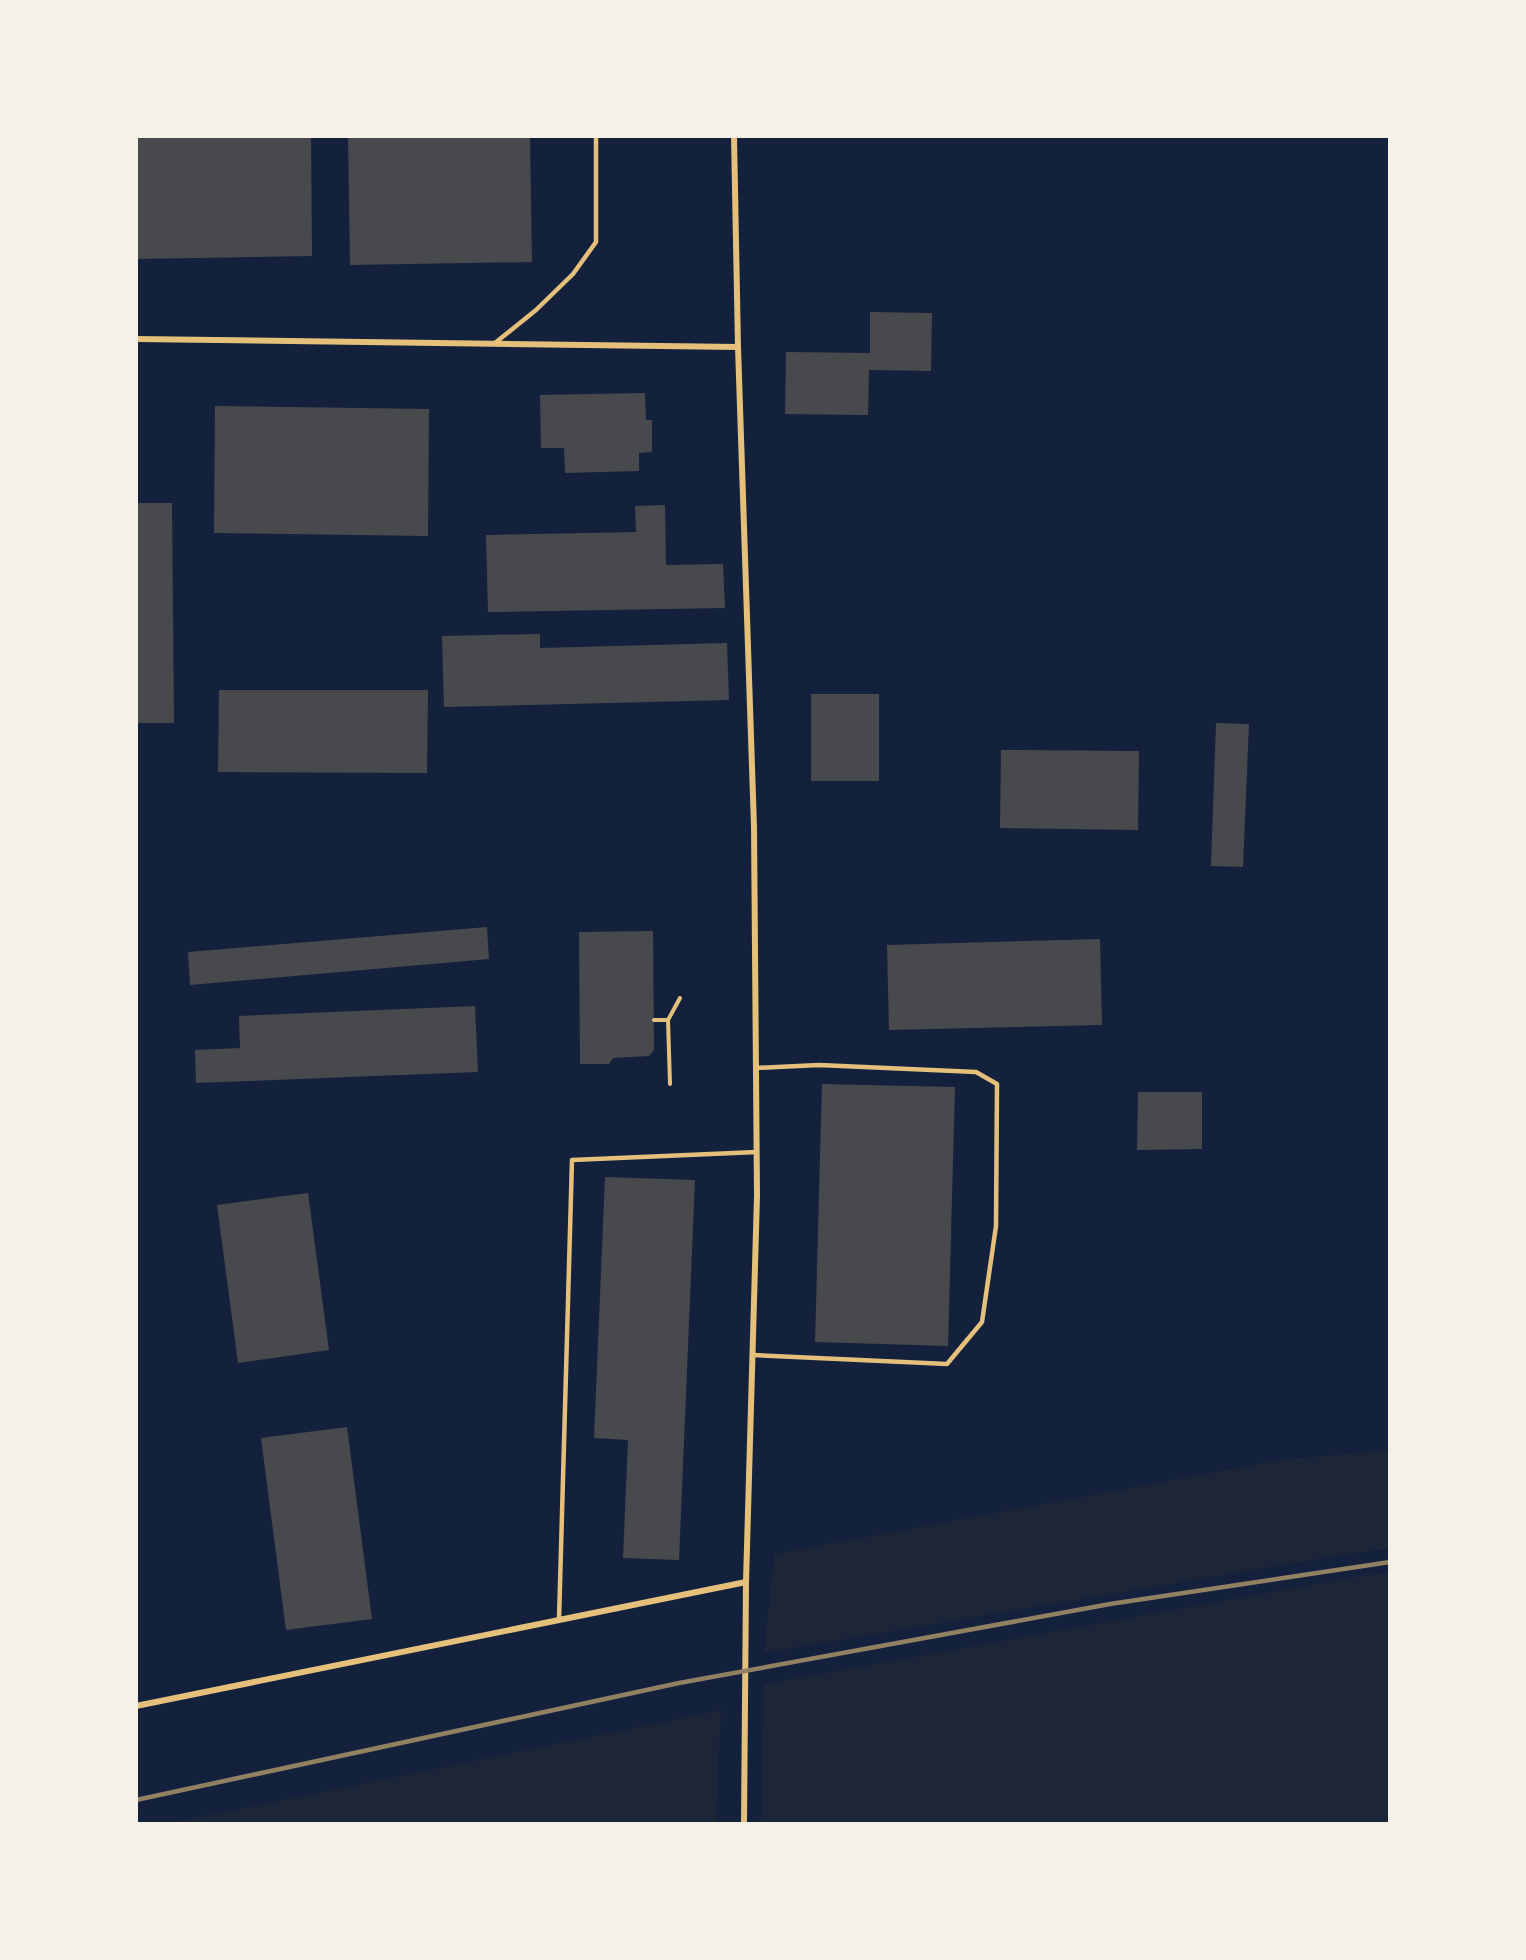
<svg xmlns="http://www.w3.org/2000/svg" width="1526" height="1960" viewBox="0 0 1526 1960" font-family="'Public Sans',sans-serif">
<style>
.green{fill:#1d2539}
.building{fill:#48494c}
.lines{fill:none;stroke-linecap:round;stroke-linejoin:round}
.path{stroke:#e5c07b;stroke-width:4}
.service{stroke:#e5c07b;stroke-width:4.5}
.minor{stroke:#e5c07b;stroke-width:6}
.rail{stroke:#918062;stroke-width:4.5}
</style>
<rect width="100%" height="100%" fill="#14213d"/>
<g class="green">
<path d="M1389 1450V1549L1355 1553 764 1653 774 1554 1280 1460Z"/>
<path d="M1389 1573V1823H761L764 1684 1359 1576Z"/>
<path d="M721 1710 716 1823H171Z"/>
</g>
<g class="building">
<path d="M136 136H311L312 256 136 259Z"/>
<path d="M348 136H530L532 262 350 265Z"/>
<path d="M870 312 932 313 931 371 869 370 868 415 785 414 786 352 870 353Z"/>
<path d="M645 393 646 420H652V452L639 453V471L565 473 564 448H541L540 395Z"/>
<path d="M215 406 429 409 428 536 214 533Z"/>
<path d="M136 503H172L174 723H136Z"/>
<path d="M665 505 666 565 723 564 725 608 488 612 486 535 636 532 635 506Z"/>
<path d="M540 634V648L727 643 729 700 444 707 442 636Z"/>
<path d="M219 690H428L427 773 218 772Z"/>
<rect x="811" y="694" width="68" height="87"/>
<path d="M1216 723 1249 724 1243 867 1211 866Z"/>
<path d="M1001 750 1139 751 1138 830 1000 828Z"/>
<path d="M487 927 489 959 190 985 188 952Z"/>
<path d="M653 931 654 1050 649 1056 613 1058 609 1064H580L579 932Z"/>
<path d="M1100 939 1102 1025 889 1030 887 945Z"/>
<path d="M475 1006 478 1072 196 1083 195 1050 240 1048 239 1016Z"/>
<path d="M822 1084 955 1087 948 1346 815 1342Z"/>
<path d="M1138 1092H1202V1149L1137 1150Z"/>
<path d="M605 1177 695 1180 679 1560 623 1558 628 1440 594 1438Z"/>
<path d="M308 1193 329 1350 238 1363 217 1205Z"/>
<path d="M347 1427 372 1619 286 1630 261 1438Z"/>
</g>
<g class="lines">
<g class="path">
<path d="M654 1020H668L680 998"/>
<path d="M668 1020 670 1084"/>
</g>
<g class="service">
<path d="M495 343 536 310 573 274 596 242V136"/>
<path d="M753 1355 947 1364 982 1322 996 1226 997 1084 976 1072 819 1065 756 1068"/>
<path d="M559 1620 572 1160 757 1152"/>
</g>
<g class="minor">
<path d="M734 136 738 347 754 827 757 1196 746 1582 744 1824"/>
<path d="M136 339 738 347"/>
<path d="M136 1706 746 1582"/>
</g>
<path class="rail" d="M136 1800 679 1683 1110 1604 1390 1562"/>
</g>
<rect width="1526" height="1960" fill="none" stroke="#f6f1e7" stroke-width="276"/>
</svg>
